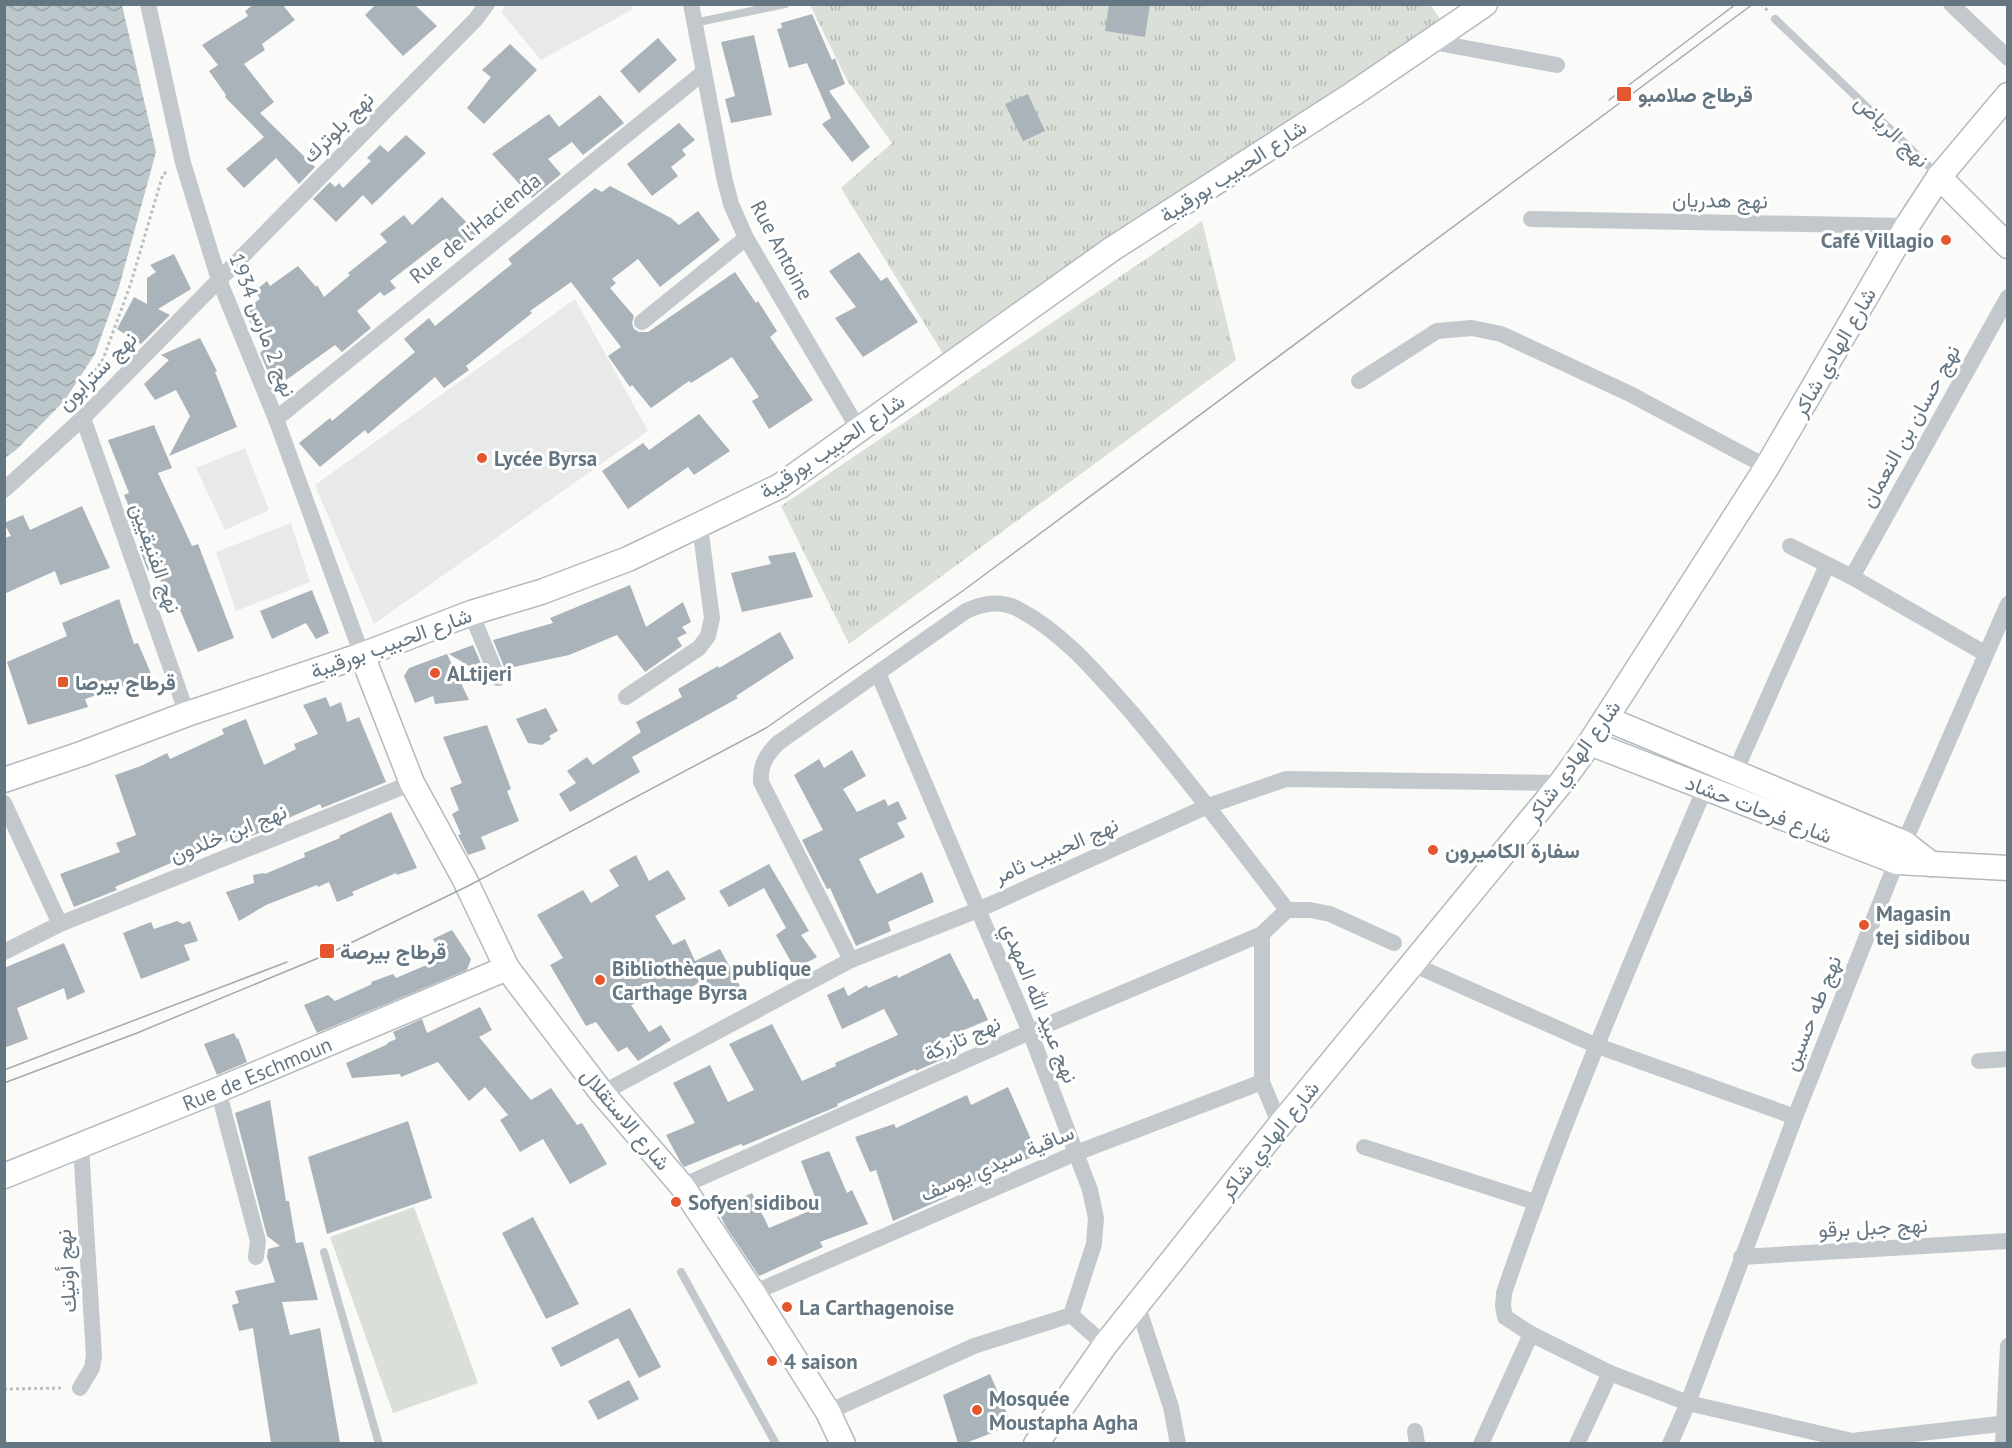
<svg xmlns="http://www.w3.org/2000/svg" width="2012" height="1448" viewBox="0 0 2012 1448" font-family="'PT Sans',Vazirmatn,sans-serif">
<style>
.built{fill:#e8e9e9}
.park{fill:url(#park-tufts)}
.pitch{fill:#dadfd7}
.water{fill:url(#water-waves)}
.building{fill:#aab3b9}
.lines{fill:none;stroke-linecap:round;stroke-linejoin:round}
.secondary-casing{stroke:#b3babf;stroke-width:27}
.path{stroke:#bbbfc2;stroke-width:3;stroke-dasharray:3 3;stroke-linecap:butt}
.lane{stroke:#c3c8cc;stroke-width:8}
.street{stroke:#c3c8cc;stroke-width:16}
.secondary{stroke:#fff;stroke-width:24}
.tram{stroke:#a2aab0;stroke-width:1.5}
.poi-dot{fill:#e4572e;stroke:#fff;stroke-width:2}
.labels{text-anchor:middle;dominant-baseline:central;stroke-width:6;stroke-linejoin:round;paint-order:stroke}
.poi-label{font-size:21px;font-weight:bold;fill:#657683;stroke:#fff;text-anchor:start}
.street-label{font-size:21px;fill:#657683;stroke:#fff}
</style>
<defs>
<pattern id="park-tufts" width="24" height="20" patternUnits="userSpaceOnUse" patternTransform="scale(1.5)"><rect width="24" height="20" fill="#dadfd7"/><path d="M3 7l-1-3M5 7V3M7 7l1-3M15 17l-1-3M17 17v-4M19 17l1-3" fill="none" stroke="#b4b9b4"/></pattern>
<pattern id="water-waves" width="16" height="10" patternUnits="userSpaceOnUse" patternTransform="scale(1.5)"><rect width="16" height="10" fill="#bbc7cb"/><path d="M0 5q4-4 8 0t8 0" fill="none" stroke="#9ca6aa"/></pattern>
</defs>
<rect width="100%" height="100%" fill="#fafaf8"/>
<g class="built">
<path d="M505 4H631L633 9 541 60 502 13Z"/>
<path d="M575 299 648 431 374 624 315 485Z"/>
<path d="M245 448 269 510 225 530 196 468Z"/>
<path d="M291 523 310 582 236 611 216 552Z"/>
</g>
<g class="park">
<path d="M1430 4 1446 28 945 357 841 188 892 143 847 80 810 5Z"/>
<path d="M1202 221 1236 360 849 644 781 506Z"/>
</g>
<path class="pitch" d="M414 1207 478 1383 393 1413 330 1237Z"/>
<path class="water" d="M5 4 122 5 156 152 119 287 95 354 65 400 16 450 5 458Z"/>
<g class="building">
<path d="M254 4H282L295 20 262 44 265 50 244 64 274 102 260 113 315 167 299 184 276 158 244 188 226 169 264 137 225 97 226 95 209 71 218 65 202 45 248 16 245 11Z"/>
<path d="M376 4H414L437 26 403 56 365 15Z"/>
<path d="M1109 4H1150L1145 37 1105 31Z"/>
<path d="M812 14 832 60 835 58 845 84 829 91 870 147 852 162 822 124 831 118 807 63 789 68 777 29 782 28 781 23Z"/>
<path d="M754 35 772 115 731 123 725 99 735 96 721 42Z"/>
<path d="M658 38 677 60 639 93 620 71Z"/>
<path d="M510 44 537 70 484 124 467 108 491 77 482 70Z"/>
<path d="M1028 94 1045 131 1023 141 1005 104Z"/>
<path d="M600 95 624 123 583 155 572 142 548 159 561 174 532 198 492 154 549 114 559 127Z"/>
<path d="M679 123 695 140 682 150 686 155 671 167 678 176 652 196 627 164Z"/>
<path d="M406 135 426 153 372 205 363 195 336 222 313 199 330 182 335 187 339 183 343 188 371 161 367 158 380 145 388 152Z"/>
<path d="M610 186 671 218 679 225 698 211 720 240 660 287 638 259 612 279 616 283 610 288 634 316 632 323 634 329 639 332H648L735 272 756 303 758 301 777 331 770 337 813 400 769 429 752 401 759 397 732 357 691 383 689 381 651 408 632 385 630 387 608 356 621 347 571 282 530 311 532 313 466 366 469 370 444 388 435 377 368 434 365 430 320 467 299 443 330 418 332 421 415 352 404 339 429 318 435 326 512 264 508 259 595 188 602 192Z"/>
<path d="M442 197 477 233 454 252 443 240 390 281 396 288 384 296 380 292 357 311 371 328 342 352 335 345 275 388 260 353 265 348 243 310 260 299 255 291 267 281 270 286 298 266 316 287 317 285 324 297 350 275 348 273 387 242 380 234 404 215 412 225Z"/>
<path d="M859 252 881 281 887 277 918 322 863 357 835 318 856 307 829 271Z"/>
<path d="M174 254 191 289 158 309 170 315 141 344 117 329 134 297 147 304V278L156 272 150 265Z"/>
<path d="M200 338 217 371 215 372 237 427 169 456 190 416 176 390 155 400 144 384 169 360 161 355Z"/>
<path d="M699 414 730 451 694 475 688 467 628 509 602 471 643 443 649 450Z"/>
<path d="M154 425 172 468 158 473 192 546 198 544 234 638 198 652 175 598 168 601 156 568 148 571 141 553 148 551 124 495 129 493 108 440Z"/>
<path d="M82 506 110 568 60 585 55 571 4 594V538L11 536 4 523 23 515 30 530Z"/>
<path d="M795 552 813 597 742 612 731 573 771 564 768 556Z"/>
<path d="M630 585 646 627 683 602 691 622 682 627 687 633 677 638 682 646 645 672 617 635 569 655 505 669 493 640 553 623 550 618Z"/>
<path d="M312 590 329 633 316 639 306 623 272 639 260 611Z"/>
<path d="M119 599 134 644 138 643 152 676 85 699 88 707 28 725 7 662 67 636 62 623Z"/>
<path d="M780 632 794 658 736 696 738 698 632 757 640 772 570 812 559 794 576 783 567 771 587 757 593 765 641 732 636 722 682 697 678 689 718 666 719 668Z"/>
<path d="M473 645 485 673 482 674 449 654Z"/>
<path d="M447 654 469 700 435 704 433 696 415 703 404 676 409 668Z"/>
<path d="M326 697 330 707 341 702 347 722 359 717 386 782 322 808 320 804 266 828 267 830 238 841 237 837 200 852 199 851 115 887 117 890 74 907 60 874 120 852 116 843 136 835 115 775 141 766 167 753 170 759 224 734 222 729 246 719 264 765 296 749 294 744 318 734 303 705Z"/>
<path d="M546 708 558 731 549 736 551 739 542 745 528 743 516 719Z"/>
<path d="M487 725 511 789 507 791 519 821 481 837 486 849 468 855 458 835 461 834 452 814 459 810 450 788 462 783 443 737Z"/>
<path d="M852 750 866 776 843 789 857 812 885 799 888 806 898 801 907 819 897 823 905 837 859 859 873 887 877 894 922 872 934 902 888 922 891 931 856 946 830 888 827 889 802 840 823 830 794 775 819 759 824 768Z"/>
<path d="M391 812 417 868 397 875 396 873 352 892 354 895 337 902 329 882 318 887 317 885 266 905 239 921 226 892 254 883 253 875 264 873 265 874 305 857 304 853 340 838 339 836Z"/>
<path d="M636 855 649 881 668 870 686 899 655 916 673 945 685 939 695 961 720 949 740 986 706 1002 697 984 673 997 668 987 631 1005 649 1032 661 1025 671 1040 638 1061 627 1047 618 1052 596 1022 586 1026 550 965 563 958 537 915 583 890 591 903 619 886 609 870Z"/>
<path d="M769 864 809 931 801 935 817 957 795 969 776 935 786 928 764 888 729 907 719 891Z"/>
<path d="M177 921 183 924 190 921 198 941 184 945 190 960 141 979 123 933 151 922 154 929Z"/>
<path d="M452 930 471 959 467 970 317 1033 304 1005 328 995 335 1001 372 984 371 982 393 974 396 978 443 958 433 939Z"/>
<path d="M64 943 85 992 67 1000 64 988 17 1008 28 1039 4 1048V968Z"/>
<path d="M950 953 974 1000 978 998 988 1020 940 1040 948 1057 916 1071 915 1069 837 1104 838 1106 743 1146 741 1144 684 1167 681 1163 666 1135 695 1123 673 1083 710 1065 728 1102 754 1090 729 1044 772 1024 802 1081 836 1066 835 1063 898 1035 884 1009 842 1029 827 995 844 987 848 996 867 985 868 988 897 975 898 978Z"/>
<path d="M480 1007 492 1030 479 1037 531 1100 551 1088 577 1125 582 1123 607 1164 570 1184 543 1139 520 1152 500 1120 508 1115 485 1087 469 1101 438 1062 401 1077 400 1074 352 1078 346 1063 388 1044 387 1043 396 1039 393 1032 422 1019 427 1033Z"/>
<path d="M234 1033 237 1039 238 1038 247 1062 217 1075 204 1044Z"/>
<path d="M1008 1087 1038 1155 977 1178 978 1180 946 1194 947 1197 893 1221 876 1170 870 1172 855 1137 894 1124 896 1128 967 1095 971 1105Z"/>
<path d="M270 1100 286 1201H289L296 1243 303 1242 318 1300 282 1302 290 1335 320 1328 340 1443H271L253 1328 239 1331 232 1305 239 1303 235 1291 275 1282 267 1257 268 1249 280 1246 267 1236 235 1113Z"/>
<path d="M408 1121 432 1198 327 1234 308 1157Z"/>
<path d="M829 1151 847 1193 852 1190 868 1224 820 1242 823 1247 759 1276 726 1227 717 1209 752 1193 769 1228 819 1207 801 1161Z"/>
<path d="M533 1217 579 1304 546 1319 502 1233Z"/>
<path d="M630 1308 661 1367 639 1378 618 1338 561 1367 551 1348Z"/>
<path d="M990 1374 1012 1425 966 1443H958L943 1395Z"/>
<path d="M629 1380 639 1399 598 1420 588 1401Z"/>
</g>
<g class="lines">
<defs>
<g id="secondary">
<path d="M1939 177 2008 246"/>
<path d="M362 655 412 783 464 878 507 968 602 1093 682 1186 753 1293 828 1412 843 1444"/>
<path d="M1607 719 1904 843 1931 864"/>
<path d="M1590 743 1897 862 2008 868"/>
<path d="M4 780 81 754 187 714 362 655 471 613 541 592 628 559 780 486 1112 249 1353 94 1485 4"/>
<path id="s1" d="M4 1176 218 1090 507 968"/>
<path d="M1036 1444 1105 1345 1280 1125 1561 783 1590 743 1767 467 1907 226 1939 177 2008 95"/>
</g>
</defs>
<use href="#secondary" class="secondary-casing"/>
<g class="path">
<path d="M1761 4 1768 11"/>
<path d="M78 396 103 359 130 286 163 174 169 171"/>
<path d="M4 1389 63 1388"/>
</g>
<g class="lane">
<path d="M1775 19 1939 176"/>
<path d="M694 23 785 4"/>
<path d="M324 1252 379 1444"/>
<path d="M681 1272 776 1444"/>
</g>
<g class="street">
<path d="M148 4 183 163 219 280 276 419 362 655"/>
<path d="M691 4 724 177 731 204 746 238 859 430"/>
<path d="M1951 4 2008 58"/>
<path d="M1433 42 1557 65"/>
<path d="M1531 219 1907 226"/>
<path d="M642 322 746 238"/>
<path d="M1359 381 1437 331 1472 328 1501 334 1630 394 1767 467"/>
<path d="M83 418 187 714"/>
<path d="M276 419 704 72"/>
<path d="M4 490 83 418 476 19 487 4"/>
<path d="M1790 546 1852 577 1986 654"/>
<path d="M1852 577 2008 297"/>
<path d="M471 613 498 678"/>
<path d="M878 673 1030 1032 1090 1190 1096 1218 1094 1244 1071 1315 1105 1345"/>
<path d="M626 697 699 648 708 636 712 618 700 526"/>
<path d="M1735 772 1827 565"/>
<path d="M1705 788C1634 955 1562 1121 1504 1293L1503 1306 1505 1317 1531 1334 1610 1373 1688 1403 1852 1441 2008 1423"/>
<path d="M4 803 60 924"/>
<path d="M1287 910H1310L1330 914 1394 943"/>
<path d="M1262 934V1082L1280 1125"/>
<path d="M4 952 60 924 412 783"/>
<path d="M1412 964 1595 1045 1795 1117"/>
<path d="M1979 1061 2008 1059"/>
<path d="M218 1090 258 1241 256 1257"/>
<path d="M602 1093 851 960 978 910 1208 806 1286 779 1561 783"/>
<path d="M1364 1147 1535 1202"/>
<path d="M682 1186 1030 1032 1262 934 1287 910C1236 843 1186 777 1132 713 1099 676 1063 632 1018 609 1001 600 983 603 966 611L778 743C766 755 760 765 761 782L851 960"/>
<path d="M1741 1257 2008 1241"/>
<path d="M753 1293 1076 1153 1262 1082"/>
<path d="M1137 1304 1171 1407 1178 1444"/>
<path d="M80 1388 92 1368 94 1356 81 1147"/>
<path d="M828 1412 974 1346 1071 1315"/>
<path d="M1415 1431 1417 1444"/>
<path d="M1481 1444 1531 1334"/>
<path d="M1577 1444 1610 1373"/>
<path d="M1670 1444 1688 1403 1795 1117 1904 843 2008 604"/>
<path d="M2003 1444 2008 1346"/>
</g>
<use href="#secondary" class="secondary"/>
<g class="tram">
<path d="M1609 100 1736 4"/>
<path d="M4 1070 287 962"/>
<path d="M4 1083 137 1033 328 954 468 886 766 728 964 590 1753 4"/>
</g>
</g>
<g class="poi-dot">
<rect x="1616" y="86" width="16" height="16" rx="3"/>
<circle cx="1946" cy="240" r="6"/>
<circle cx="482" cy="458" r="6"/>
<circle cx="435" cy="673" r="6"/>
<rect x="57" y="676" width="12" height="12" rx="3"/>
<circle cx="1433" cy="850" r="6"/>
<circle cx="1864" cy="925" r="6"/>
<rect x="319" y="943" width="16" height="16" rx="3"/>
<circle cx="600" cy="980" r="6"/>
<circle cx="676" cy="1202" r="6"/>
<circle cx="787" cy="1307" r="6"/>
<circle cx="772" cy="1361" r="6"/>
<circle cx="977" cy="1410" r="6"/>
</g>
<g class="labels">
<g class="poi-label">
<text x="1638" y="94">قرطاج صلامبو</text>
<text x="1934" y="240" text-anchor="end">Café Villagio</text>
<text x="494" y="458">Lycée Byrsa</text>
<text x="447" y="673">ALtijeri</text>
<text x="75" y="682">قرطاج بيرصا</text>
<text x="1445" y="850">سفارة الكاميرون</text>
<text x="1876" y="913">Magasin<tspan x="1876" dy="24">tej sidibou</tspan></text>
<text x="340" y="951">قرطاج بيرصة</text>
<text x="612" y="968">Bibliothèque publique<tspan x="612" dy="24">Carthage Byrsa</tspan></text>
<text x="688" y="1202">Sofyen sidibou</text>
<text x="799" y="1307">La Carthagenoise</text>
<text x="784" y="1361">4 saison</text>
<text x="989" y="1398">Mosquée<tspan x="989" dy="24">Moustapha Agha</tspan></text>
</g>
<g class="street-label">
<text transform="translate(338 127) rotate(-45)">نهج بلوترك</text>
<text transform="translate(1892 131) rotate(44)">نهج الرياض</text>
<text transform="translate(1233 171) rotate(-33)">شارع الحبيب بورقيبة</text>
<text transform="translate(1720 200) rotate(1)">نهج هدريان</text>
<text transform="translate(475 228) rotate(-39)">Rue de l'Hacienda</text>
<text transform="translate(782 250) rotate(62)">Rue Antoine</text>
<text transform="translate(263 325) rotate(69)">نهج 2 مارس 1934</text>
<text transform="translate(1834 352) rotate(-60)">شارع الهادي شاكر</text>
<text transform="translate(97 371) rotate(-45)">نهج سترابون</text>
<text transform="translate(1910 426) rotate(-61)">نهج حسان بن النعمان</text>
<text transform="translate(832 446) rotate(-34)">شارع الحبيب بورقيبة</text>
<text transform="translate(156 558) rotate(71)">نهج الفنيقيين</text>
<text transform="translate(391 643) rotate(-20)">شارع الحبيب بورقيبة</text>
<text transform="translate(1573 761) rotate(-54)">شارع الهادي شاكر</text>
<text transform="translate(1759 809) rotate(21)">شارع فرحات حشاد</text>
<text transform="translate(228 833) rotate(-22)">نهج ابن خلدون</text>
<text transform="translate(1056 850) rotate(-24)">نهج الحبيب ثامر</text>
<text transform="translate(1040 1003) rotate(68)">نهج عبيد الله المهدي</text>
<text transform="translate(1812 1013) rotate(-68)">نهج طه حسين</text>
<text transform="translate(962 1038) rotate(-24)">نهج تازركة</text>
<text stroke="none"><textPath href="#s1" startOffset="273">Rue de Eschmoun</textPath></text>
<text transform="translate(626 1119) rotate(50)">شارع الاستقلال</text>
<text transform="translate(1269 1140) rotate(-51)">شارع الهادي شاكر</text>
<text transform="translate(997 1163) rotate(-23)">ساقية سيدي يوسف</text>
<text transform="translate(1873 1227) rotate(-3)">نهج جبل برقو</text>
<text transform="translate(66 1271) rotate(-94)">نهج أوتيك</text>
</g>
</g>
<rect width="2012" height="1448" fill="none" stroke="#657683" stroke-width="12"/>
</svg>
